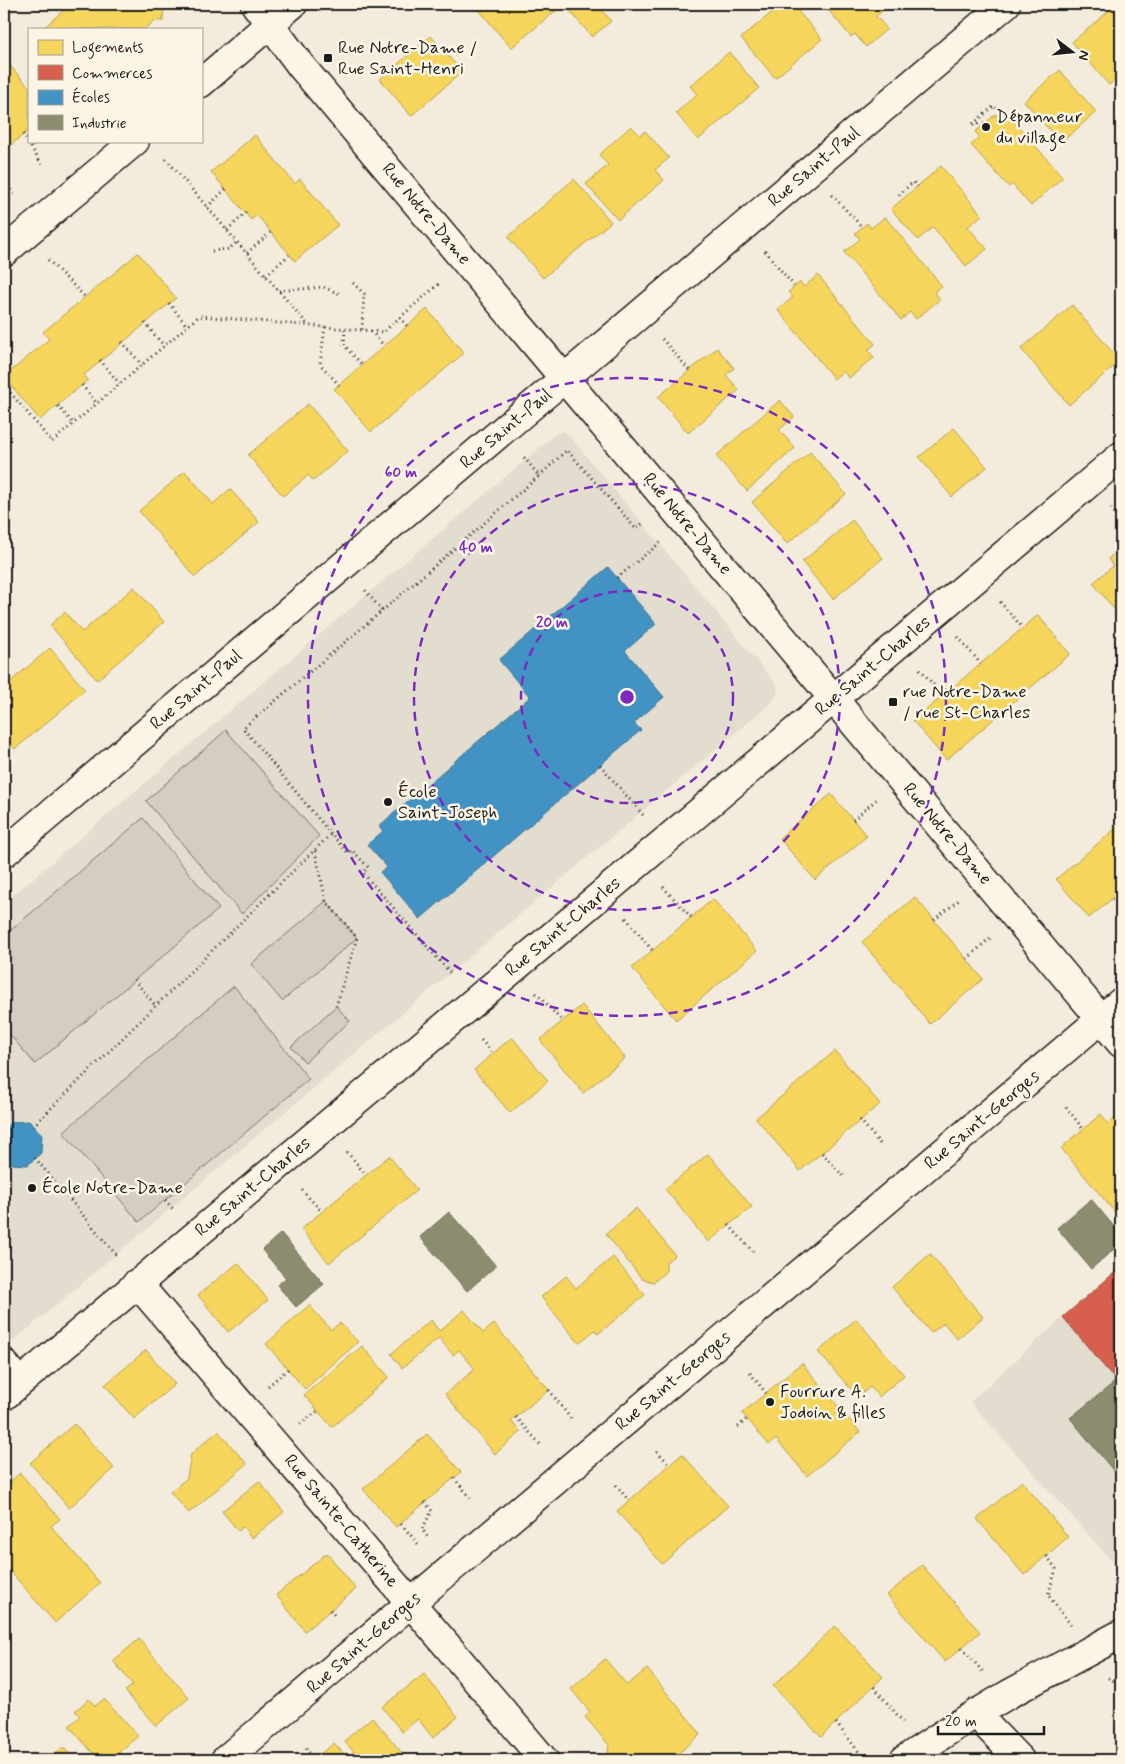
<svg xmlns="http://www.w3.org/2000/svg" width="1125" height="1764" viewBox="0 0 1125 1764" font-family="Mynerve,sans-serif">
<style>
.built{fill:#e3ddcf}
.green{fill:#d3cec1;stroke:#78756e}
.homes{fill:#f6d55c;stroke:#b59e49}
.shops{fill:#d6604d;stroke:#9e4c3e}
.schools{fill:#4393c3;stroke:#376f91}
.industry{fill:#8c8c6e;stroke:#6a6a55}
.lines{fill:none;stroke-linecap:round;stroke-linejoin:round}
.lane-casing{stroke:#1c1c1c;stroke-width:25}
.street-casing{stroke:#1c1c1c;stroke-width:31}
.secondary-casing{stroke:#1c1c1c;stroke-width:31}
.path{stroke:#1c1c1c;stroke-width:3;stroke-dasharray:1 4;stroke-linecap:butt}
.lane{stroke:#fcf5e5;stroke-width:21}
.street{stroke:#fcf5e5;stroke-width:28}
.secondary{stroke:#fcf5e5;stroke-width:28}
.ring{fill:none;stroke:#7b2cbf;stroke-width:2.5;stroke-dasharray:9 6}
.poi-dot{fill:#1c1c1c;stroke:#fcf5e5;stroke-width:2}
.labels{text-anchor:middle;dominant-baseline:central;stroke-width:5;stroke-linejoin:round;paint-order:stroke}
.poi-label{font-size:18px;fill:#1c1c1c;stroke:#fcf5e5;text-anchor:start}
.street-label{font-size:18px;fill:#1c1c1c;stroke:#fcf5e5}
.centre{fill:#7b2cbf;stroke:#fcf5e5;stroke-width:2.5}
.ring-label{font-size:15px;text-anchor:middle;font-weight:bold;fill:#7b2cbf;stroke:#fcf5e5;stroke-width:5;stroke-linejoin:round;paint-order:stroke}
</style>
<rect width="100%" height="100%" fill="#f3ecdd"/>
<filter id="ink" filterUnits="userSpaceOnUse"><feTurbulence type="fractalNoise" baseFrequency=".02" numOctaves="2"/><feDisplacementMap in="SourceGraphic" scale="10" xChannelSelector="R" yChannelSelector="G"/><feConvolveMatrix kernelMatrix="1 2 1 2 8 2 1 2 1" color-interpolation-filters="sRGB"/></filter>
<g filter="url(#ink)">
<g class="built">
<path d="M563 431 568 434 776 684 778 690 776 696 772 702 4 1349V903L557 433Z"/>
<path d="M1121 1267V1571L970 1402 1063 1317Z"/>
</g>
<g class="green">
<path d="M226 730 319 836 242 914 146 801Z"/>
<path d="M143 818 219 909 35 1064 4 1028V936Z"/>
<path d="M326 901 357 938 282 1001 251 964Z"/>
<path d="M234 986 309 1079 139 1222 63 1132Z"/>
<path d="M336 1006 350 1021 305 1062 291 1047Z"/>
</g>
<g class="homes">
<path d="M71 4H164L163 21H154L145 29H42Z"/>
<path d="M474 4H597L611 21 592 37 564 4 511 48Z"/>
<path d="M782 4H792L822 39 775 78 741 38Z"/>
<path d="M828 4H881L885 9 876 16 887 29 866 47 855 34 851 37 825 6Z"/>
<path d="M1117 4H1121V75L1109 85 1072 42Z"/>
<path d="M431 36 462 72 411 116 380 79Z"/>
<path d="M729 52 759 88 698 140 676 113 697 94 690 86Z"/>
<path d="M6 61 29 87V130L4 151V63Z"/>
<path d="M1060 70 1096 112 1061 143 1024 101Z"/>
<path d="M996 114 1001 120 1008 115 1063 177 1031 206 1012 184 1009 187 971 145 980 137 975 132Z"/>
<path d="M631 126 640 135 645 131 669 158 655 170 664 180 618 220 586 184 608 165 599 155Z"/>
<path d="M255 135 295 184 300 179 338 225 295 261 257 215 251 220 211 172Z"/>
<path d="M941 166 982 215 968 227 987 249 966 266 933 227 918 240 891 209Z"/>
<path d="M574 179 611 222 543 278 508 237Z"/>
<path d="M885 217 942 286 934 292 940 299 916 319 910 312 901 320 844 252 860 239 855 233 867 223 871 228Z"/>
<path d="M138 253 176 298 84 375 88 380 40 420 4 377 49 339 43 332Z"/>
<path d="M818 275 875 344 868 350 874 358 849 378 843 371 834 379 778 310 793 297 788 292 800 282 804 287Z"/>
<path d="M1072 305 1120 361 1069 405 1021 349Z"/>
<path d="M427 309 464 353 371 432 334 389Z"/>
<path d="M717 348 734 368 726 375 739 390 688 433 658 397Z"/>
<path d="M780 400 794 417 779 430 795 448 747 491 716 456Z"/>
<path d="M308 404 348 451 313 481 309 475 283 496 248 455Z"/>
<path d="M954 428 987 467 952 497 919 457Z"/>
<path d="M810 452 846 494 787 544 752 502Z"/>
<path d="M185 471 213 504 230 489 259 522 195 577 139 511Z"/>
<path d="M852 520 883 558 833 599 802 562Z"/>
<path d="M1121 548V618L1093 583 1113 566 1108 559Z"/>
<path d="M134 587 164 622 97 680 50 625 65 612 82 632Z"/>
<path d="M1038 615 1070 654 946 760 913 721Z"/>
<path d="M50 648 85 690 15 749 4 736V687Z"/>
<path d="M831 794 867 836 815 880 779 838Z"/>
<path d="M1121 824V891L1089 918 1056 879Z"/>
<path d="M915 897 983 979 930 1024 862 942Z"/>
<path d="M713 899 757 951 676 1020 632 968Z"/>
<path d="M582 1005 625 1058 583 1093 540 1040Z"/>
<path d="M512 1037 548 1081 510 1113 474 1070Z"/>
<path d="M835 1051 880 1104 800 1171 756 1118Z"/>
<path d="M1121 1113V1213L1118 1216 1061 1148 1101 1114 1108 1124Z"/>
<path d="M708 1154 752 1207 708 1242 665 1189Z"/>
<path d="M389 1156 417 1190 329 1263 301 1229Z"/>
<path d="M636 1208 675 1255 666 1262V1271L654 1282 642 1279 606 1234Z"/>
<path d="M930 1254 983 1317 957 1339 944 1323 931 1333 892 1287Z"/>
<path d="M613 1257 645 1295 598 1334 595 1330 579 1343 541 1297 566 1276 576 1288Z"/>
<path d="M238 1263 268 1300 228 1332 198 1295Z"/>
<path d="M309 1305 331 1330 340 1323 358 1342 305 1389 266 1344Z"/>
<path d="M464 1310 483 1333 494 1324 549 1390 511 1421 521 1432 495 1454 445 1394 475 1369 459 1350 453 1355 439 1338 402 1368 391 1354 431 1320 439 1331Z"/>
<path d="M856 1319 904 1375 879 1397 870 1387 858 1397 818 1352Z"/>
<path d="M362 1346 389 1377 332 1427 304 1395Z"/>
<path d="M146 1350 175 1384 134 1419 105 1385Z"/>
<path d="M802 1363 860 1432 807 1476 776 1439 769 1445 742 1413Z"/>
<path d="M74 1424 114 1468 69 1508 30 1463Z"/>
<path d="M218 1431 247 1464 189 1513 170 1492 187 1478 191 1454Z"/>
<path d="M427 1434 461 1472 396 1527 363 1489Z"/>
<path d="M682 1454 728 1506 662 1564 617 1511Z"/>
<path d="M20 1473 60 1519 51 1526 100 1583 55 1623 4 1564V1559L8 1555 4 1550V1542L7 1539 4 1535V1487Z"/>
<path d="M259 1481 284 1512 252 1538 243 1527 238 1531 222 1511Z"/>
<path d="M1022 1481 1068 1537 1024 1575 977 1519Z"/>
<path d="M327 1553 356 1589 305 1631 276 1595Z"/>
<path d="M922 1565 980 1632 945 1662 887 1595Z"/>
<path d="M835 1626 883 1677 821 1737 773 1686Z"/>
<path d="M139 1639 189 1698 156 1726 125 1691 133 1685 113 1661Z"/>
<path d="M605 1659 627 1685 647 1669 701 1734 671 1760H615L608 1752 609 1745 585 1717 590 1712 571 1689Z"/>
<path d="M424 1674 458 1717 433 1738 418 1719 402 1732 382 1707Z"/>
<path d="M89 1699 95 1706 104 1699 138 1736 110 1760H99L69 1726 80 1716 75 1711Z"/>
<path d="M372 1717 407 1759 405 1760H361L344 1741Z"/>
<path d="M334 1743 349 1760H313L314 1759Z"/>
<path d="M63 1747 75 1760H48Z"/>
</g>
<path class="shops" d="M1121 1267V1376L1116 1381 1063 1317Z"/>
<g class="schools">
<path d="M608 567 656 624 625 651 664 697 634 723 641 730 420 919 380 872 387 867 367 845 383 831 379 826 530 697 499 660Z"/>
<path d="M29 1121 42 1134 41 1153 28 1165 12 1164 4 1155V1130L11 1122Z"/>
</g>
<g class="industry">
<path d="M1091 1199 1121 1235V1243L1091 1269 1057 1228Z"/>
<path d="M449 1212 496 1266 467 1291 420 1237Z"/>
<path d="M281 1233 324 1284 296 1307 277 1285 286 1278 262 1250Z"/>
<path d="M1116 1381 1121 1386V1480L1070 1418Z"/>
</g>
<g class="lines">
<defs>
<path id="lane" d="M4 1359 22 1380"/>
<g id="street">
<path d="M255 4 301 66C576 391 849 716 1121 1043"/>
<path d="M4 853 1006 4"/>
<path d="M137 1283 438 1635 544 1760"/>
<path d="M4 1396 556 933 1121 456"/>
<path d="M978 1712 989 1728 1020 1760"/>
<path d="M225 1760 1121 1002"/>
<path d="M904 1760 954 1727 1009 1694 1121 1634"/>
</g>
<g id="secondary">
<path d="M201 83 293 4"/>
<path d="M4 252 135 141"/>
</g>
</defs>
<use href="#lane" class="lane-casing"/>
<use href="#street" class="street-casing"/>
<use href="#secondary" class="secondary-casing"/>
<g class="path">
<path d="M973 124 994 106 1005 117"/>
<path d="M973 124 985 123"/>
<path d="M23 134 44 168"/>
<path d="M166 159 308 325"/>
<path d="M4 182 14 194"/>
<path d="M832 195 862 227"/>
<path d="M899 195 913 182 918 186"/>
<path d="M207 207 226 189"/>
<path d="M227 230 246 213"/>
<path d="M212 251 229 249 237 242"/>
<path d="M765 251 794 286"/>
<path d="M247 253 271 232"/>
<path d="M48 260 85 297"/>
<path d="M266 275 289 255"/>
<path d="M353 283 364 294 362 330"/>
<path d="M279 291 323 287 340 294"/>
<path d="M169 303 187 326"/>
<path d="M400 317 407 326"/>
<path d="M145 323 164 346"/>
<path d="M325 327 320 364 339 385"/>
<path d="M345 329 344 345 362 365"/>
<path d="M371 331 384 346"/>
<path d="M662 339 689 370"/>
<path d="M122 342 142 365"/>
<path d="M100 360 120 384"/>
<path d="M4 385 52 442 199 316 383 332 441 282"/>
<path d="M82 385 97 404"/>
<path d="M58 406 74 424"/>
<path d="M539 476 567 450 636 529 643 523"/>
<path d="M1111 508 1121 520"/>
<path d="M617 578 661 542"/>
<path d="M1000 602 1023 628"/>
<path d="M382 611 539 476 523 456"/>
<path d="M958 637 981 664"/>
<path d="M920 669 943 696"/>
<path d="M600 765 643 815"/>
<path d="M853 820 877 799"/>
<path d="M331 834 243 728 382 611 365 590"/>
<path d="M315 851 326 901 357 938 336 1006"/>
<path d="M663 887 691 917"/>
<path d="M1113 898 1121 907"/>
<path d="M626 918 652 950"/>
<path d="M934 920 959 900"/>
<path d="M967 959 990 938"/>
<path d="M134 980 156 1006"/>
<path d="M536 993 562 1021"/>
<path d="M481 1040 493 1054"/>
<path d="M1066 1107 1083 1129"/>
<path d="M860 1120 882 1146"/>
<path d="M4 1123 7 1126"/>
<path d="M33 1126 331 834 348 853 352 850 368 867 363 873 452 975"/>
<path d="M347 1152 366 1175"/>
<path d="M822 1153 845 1178"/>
<path d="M4 1156V1155"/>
<path d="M35 1158 118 1257"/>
<path d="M302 1190 322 1212"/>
<path d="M165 1200 174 1210"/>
<path d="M729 1225 754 1253"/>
<path d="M750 1373 766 1393"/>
<path d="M268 1386 288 1369"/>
<path d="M549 1390 571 1419"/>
<path d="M516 1417 540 1444"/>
<path d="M300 1424 318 1411"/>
<path d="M738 1427 747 1419"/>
<path d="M657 1451 670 1465"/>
<path d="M454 1478 473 1501"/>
<path d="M616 1485 629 1501"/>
<path d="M425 1502 432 1511 422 1529 429 1539"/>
<path d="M401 1524 420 1546"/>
<path d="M1047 1556 1056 1569 1048 1595 1071 1625"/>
<path d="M330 1610 335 1616"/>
<path d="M962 1648 983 1672"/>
<path d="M1108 1678 1121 1684"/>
<path d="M874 1687 903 1722"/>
<path d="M836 1723 859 1752"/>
<path d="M306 1748 314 1759"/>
<path d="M118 1754 124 1760"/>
</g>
<use href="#lane" class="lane"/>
<use href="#street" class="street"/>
<use href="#secondary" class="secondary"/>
</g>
</g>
<g class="ring">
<circle cx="627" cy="697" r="106"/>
<circle cx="627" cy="697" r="213"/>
<circle cx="627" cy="697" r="319"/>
</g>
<g class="poi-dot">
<rect x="323" y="53" width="10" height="10" rx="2.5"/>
<circle cx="986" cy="127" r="5"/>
<rect x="888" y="697" width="10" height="10" rx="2.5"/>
<circle cx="388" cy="802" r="5"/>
<circle cx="32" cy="1188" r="5"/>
<circle cx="770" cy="1402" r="5"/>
</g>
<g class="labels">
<g class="poi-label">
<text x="338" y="48">Rue Notre-Dame /<tspan x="338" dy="21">Rue Saint-Henri</tspan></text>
<text x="996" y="117">Dépanneur<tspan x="996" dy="21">du village</tspan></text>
<text x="903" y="692">rue Notre-Dame<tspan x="903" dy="21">/ rue St-Charles</tspan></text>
<text x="398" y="792">École<tspan x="398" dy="21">Saint-Joseph</tspan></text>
<text x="42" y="1188">École Notre-Dame</text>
<text x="780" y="1392">Fourrure A.<tspan x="780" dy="21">Jodoin &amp; filles</tspan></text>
</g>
<g class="street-label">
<text transform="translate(814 167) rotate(-40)">Rue Saint-Paul</text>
<text transform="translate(426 214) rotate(50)">Rue Notre-Dame</text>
<text transform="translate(506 429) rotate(-40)">Rue Saint-Paul</text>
<text transform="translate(687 524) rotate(50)">Rue Notre-Dame</text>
<text transform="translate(873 666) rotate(-40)">Rue Saint-Charles</text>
<text transform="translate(196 690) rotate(-40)">Rue Saint-Paul</text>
<text transform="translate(947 834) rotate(50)">Rue Notre-Dame</text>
<text transform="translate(563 927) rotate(-40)">Rue Saint-Charles</text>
<text transform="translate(982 1120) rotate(-40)">Rue Saint-Georges</text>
<text transform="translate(253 1187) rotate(-40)">Rue Saint-Charles</text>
<text transform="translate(673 1381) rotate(-40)">Rue Saint-Georges</text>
<text transform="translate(341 1521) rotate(50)">Rue Sainte-Catherine</text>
<text transform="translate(364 1643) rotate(-41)">Rue Saint-Georges</text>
</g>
</g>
<circle cx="627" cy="697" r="8" class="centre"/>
<g class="ring-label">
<text x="401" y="477">60 m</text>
<text x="476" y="552">40 m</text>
<text x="552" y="627">20 m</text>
</g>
<rect width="1125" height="1764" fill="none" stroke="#fcf5e5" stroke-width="20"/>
<rect x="10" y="10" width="1105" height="1744" fill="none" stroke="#1c1c1c" stroke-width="2" filter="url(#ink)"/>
<rect x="28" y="28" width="175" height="115" fill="#fcf5e5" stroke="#a29e95"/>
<rect x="38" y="40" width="25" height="15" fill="#f6d55c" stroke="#a29e95"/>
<text x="72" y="52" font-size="15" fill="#1c1c1c">Logements</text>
<rect x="38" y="65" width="25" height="15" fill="#d6604d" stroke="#a29e95"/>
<text x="72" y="78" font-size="15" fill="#1c1c1c">Commerces</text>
<rect x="38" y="90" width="25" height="15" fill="#4393c3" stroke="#a29e95"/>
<text x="72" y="102" font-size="15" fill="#1c1c1c">Écoles</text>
<rect x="38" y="115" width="25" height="15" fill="#8c8c6e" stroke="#a29e95"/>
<text x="72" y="128" font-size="15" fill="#1c1c1c">Industrie</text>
<g transform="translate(1072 52) rotate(106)" stroke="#fcf5e5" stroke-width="4" paint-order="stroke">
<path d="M0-4L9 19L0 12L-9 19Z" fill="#1c1c1c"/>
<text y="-8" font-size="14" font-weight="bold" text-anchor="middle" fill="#1c1c1c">N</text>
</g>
<path d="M938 1726v8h106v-8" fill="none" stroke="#1c1c1c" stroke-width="2.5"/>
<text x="945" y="1726" font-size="15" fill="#1c1c1c" stroke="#fcf5e5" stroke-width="4" paint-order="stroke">20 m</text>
</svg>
